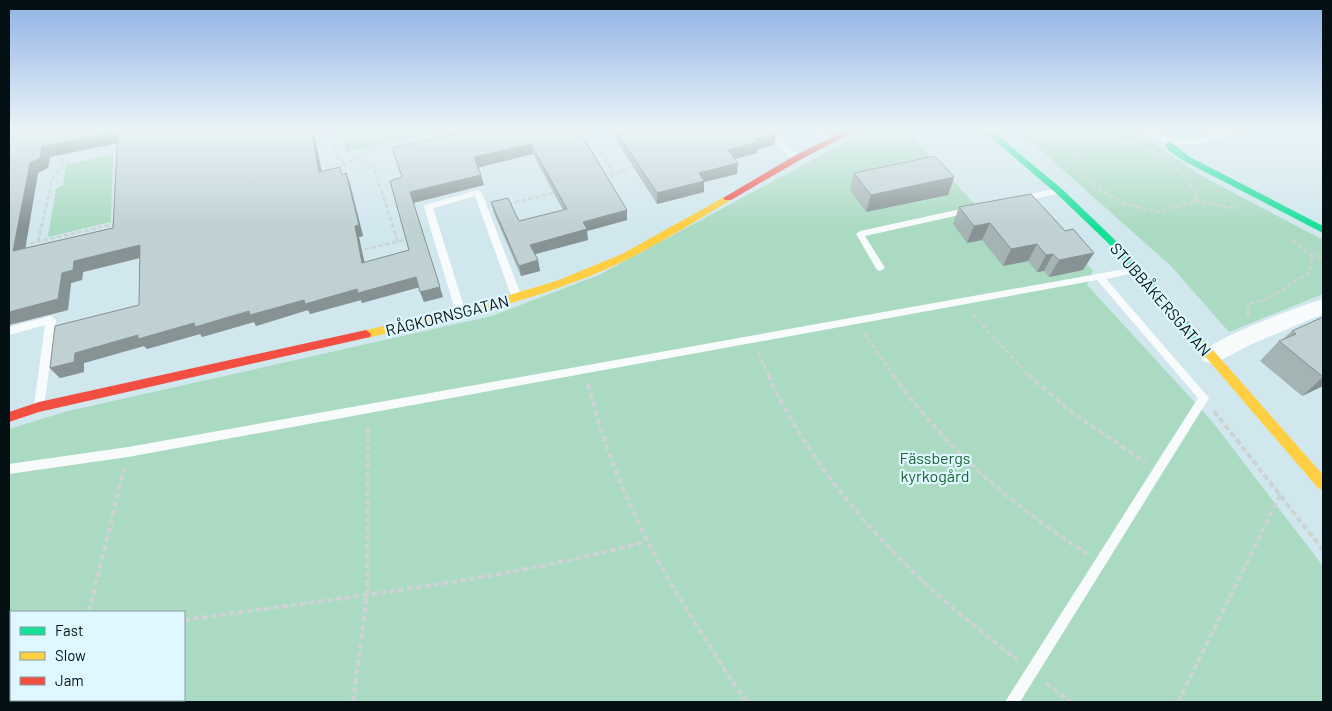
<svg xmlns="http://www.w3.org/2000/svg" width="1332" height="711" viewBox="0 0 1332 711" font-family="Barlow,sans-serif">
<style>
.green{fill:#aadac1;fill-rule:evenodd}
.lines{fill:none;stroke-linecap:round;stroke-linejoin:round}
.path-far1{stroke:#cdd3d5;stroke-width:2.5;stroke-dasharray:4.5 2.5;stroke-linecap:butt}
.path{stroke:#cdd3d5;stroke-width:4;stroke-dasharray:6 3;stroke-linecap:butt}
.lane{fill:#f8fbfc;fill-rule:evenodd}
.street{fill:#f8fbfc;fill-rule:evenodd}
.fast{fill:#16e098;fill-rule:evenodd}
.slow{fill:#ffcf43;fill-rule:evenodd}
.jam{fill:#f24e42;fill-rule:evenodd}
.wall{fill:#a4b4b5;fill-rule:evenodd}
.shaded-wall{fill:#869294}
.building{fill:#bfd1d3;stroke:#869294;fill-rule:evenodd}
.labels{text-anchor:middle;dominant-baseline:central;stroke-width:4.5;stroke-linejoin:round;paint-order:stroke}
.street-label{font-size:16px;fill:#031014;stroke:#dff7ff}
.park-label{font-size:16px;fill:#1c6637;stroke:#dff7ff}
</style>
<rect width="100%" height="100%" fill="#d1e7ee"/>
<g class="green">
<path d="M340 129H446L346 152Z"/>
<path d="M870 129H886L856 169 886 129 909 133 984 214 1029 208 1093 270 1087 285 1211 420 1323 566V702H9V429L68 411 492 316 599 275ZM11 612H184V700H11Z"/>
<path d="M1017 129H1132L1200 175 1323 240V294L1229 332 1171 266Z"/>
<path d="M113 154 111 222 48 237 56 189 63 185 66 165Z"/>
</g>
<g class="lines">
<g class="path-far1">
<path d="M331 129 336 155 346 165"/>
<path d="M586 129 614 174"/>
<path d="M1023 129C1047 139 1068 142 1092 129"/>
<path d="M1100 135 1138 146 1166 158 1180 170 1196 193 1195 201 1158 212 1125 204 1089 183 1074 161 1072 144 1082 136Z"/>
<path d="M359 158 373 165 398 242"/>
<path d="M337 169 374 149 458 129"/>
<path d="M604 180 635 165"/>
<path d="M1195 201 1234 208"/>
<path d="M508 204 557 192"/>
<path d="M38 241 53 177 60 171 64 152"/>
<path d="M23 245 115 224"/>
<path d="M358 251 408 239"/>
<path d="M1312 256 1323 258"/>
<path d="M973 314 1029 376"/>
<path d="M1248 316V304L1267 299 1310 272 1312 256 1293 240"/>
<path d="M864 333 894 376"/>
<path d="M758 353 769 376"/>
</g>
<g class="path">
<path d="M768 375C807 460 871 535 940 597 965 619 992 639 1017 660"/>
<path d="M893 375C949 452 1008 502 1087 554"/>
<path d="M1028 375 1074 414 1145 462"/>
<path d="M588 384C612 477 647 549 699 629 715 654 729 679 748 702"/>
<path d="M1214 411 1323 550"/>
<path d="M89 612 124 469"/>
<path d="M184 620C338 598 494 582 644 542"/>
<path d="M9 648H11"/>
<path d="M1046 683 1071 702"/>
<path d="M64 702 65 700"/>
<path d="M353 702 367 594 368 423"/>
<path d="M1178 702 1280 495"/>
</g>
<g class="lane">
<path d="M765 129H773L791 149 800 156V160C787 161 773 139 765 129Z"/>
<path d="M813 129H821L835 141 831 143H828Z"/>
<path d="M1139 129C1153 128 1165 140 1180 141 1201 142 1220 127 1241 129 1235 133 1226 135 1219 138 1192 147 1162 150 1139 129Z"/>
<path d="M1059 188 1062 189V193L1021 202 1017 199 1021 196Z"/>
<path d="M478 190 482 193 522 298 517 301 512 298 475 196 433 208 466 313 461 317 456 313 424 207 425 205Z"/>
<path d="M970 207 974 210 973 212 865 236 885 268 880 271 877 270 856 234 860 231Z"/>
<path d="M1136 267 1139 268 1141 270 1139 272 1106 279 1209 398 1020 702H1005L1198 398 1097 280 128 457 9 474V464L128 447Z"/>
<path d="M51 316 56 320 44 406 43 409 39 410 35 409 34 406 45 325 9 335V327Z"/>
</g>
<path class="street" d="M1323 299V314L1252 344 1219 361 1211 363 1203 361 1200 355C1208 340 1302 305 1323 299Z"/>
<g class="fast">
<path d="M981 129H990L1062 189 1113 238 1205 341 1207 344 1205 347H1197L1107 242 1056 193Z"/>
<path d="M1169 141 1190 157 1323 226V233L1184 161 1169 151 1165 144Z"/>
</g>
<g class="slow">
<path d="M728 195 733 198 731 200C692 223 653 248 611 267 533 302 449 320 366 338L361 334 366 330 480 304 559 280 622 254Z"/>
<path d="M1201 340 1205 341 1323 475V490L1318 488 1197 347 1195 344Z"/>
</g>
<g class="jam">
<path d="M848 129H858L800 160 731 200H725L723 198 794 156Z"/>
<path d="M366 330 371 334 370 337 39 412 9 422V412L39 402Z"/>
</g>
</g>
<g class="wall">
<path d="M9 129H313L322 172 343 174 346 173 350 184 363 236 359 237 364 262 409 250 402 177 474 129H584L580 131 627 210V220L587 231 588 240 535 254 538 260 540 271 521 276 494 213 491 202 519 221 563 210 533 154 478 167 481 175 484 185 413 203 443 297 424 302 419 287 362 303 361 300 310 314 308 310 256 326 254 322 202 337 200 334 147 349 144 346 84 363V372L60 378 50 368 139 305 140 258 83 272 82 280 71 283 68 310 9 325ZM117 143 113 228 25 248 38 173 48 168 50 157Z"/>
<path d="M609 129H771L774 145 758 149 757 153 734 159 737 174 704 182V192L657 204Z"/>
<path d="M854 173 954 177 948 195 866 212 850 190Z"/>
<path d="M1031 194 1083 270 1049 277 1044 271 1037 272 1028 261 1003 266 982 240 967 243 953 224 959 207Z"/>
<path d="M1323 317V386L1302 396 1260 361 1279 341 1282 340 1292 331Z"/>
</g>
<g class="shaded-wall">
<path d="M311 129H313L324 183 319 172Z"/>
<path d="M118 131 124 142 50 157 48 168 38 173 23 262 13 251 30 163 42 147Z"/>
<path d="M776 134 774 145 758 149 757 153 727 161 728 150 756 139Z"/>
<path d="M531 144 533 154 477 168 474 157Z"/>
<path d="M738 163 737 174 704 182V192L657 204V193L699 173Z"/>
<path d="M346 173 350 184 363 236 359 237 367 274 362 263 355 226Z"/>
<path d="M481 175 484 185 413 203 443 297 424 302 420 292 410 192Z"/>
<path d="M954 177 948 195 866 212 871 195Z"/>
<path d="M627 210V220L587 231 588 240 532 255 530 245 583 222Z"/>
<path d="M990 223 982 240 967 243 974 226Z"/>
<path d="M1037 244 1028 261 1003 266 1011 249Z"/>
<path d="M140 245 148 256 83 272 82 280 71 283 68 310 9 325V312L74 261Z"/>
<path d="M1094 253 1083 270 1049 277 1059 260Z"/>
<path d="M1053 254 1044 271 1037 272 1046 255Z"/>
<path d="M538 260 540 271 521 276 519 266Z"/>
<path d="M416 277 420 287 362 303 361 300 310 314 308 310 256 326 254 322 202 337 200 334 147 349 144 346 84 363V372L60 378 50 368 75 353 138 335Z"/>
<path d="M1323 377V386L1302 396Z"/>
</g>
<g class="building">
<path d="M9 129H311L319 172 340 167 342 175 346 173 359 225 355 226 362 263 409 250 390 181 402 177 392 148 474 129H578L627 210 583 222 587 229 530 245 538 260 519 266 491 202 508 198 519 221 567 209 531 144 474 157 481 175 410 192 440 287 420 292 416 277 358 293 357 289 305 304 304 300 250 315 249 311 195 327 194 323 138 339V335L75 353 74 362 50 368 55 326 139 305 140 245 74 261 73 270 62 273 58 299 9 312ZM118 131 113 228 13 251 30 163 40 158 42 147Z"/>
<path d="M615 129H771L776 134 756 139 758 142 728 150 738 163 699 173 704 181 657 193Z"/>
<path d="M935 156 954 177 871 195 854 173Z"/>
<path d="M1031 194 1065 231 1073 229 1094 253 1059 260 1053 254 1046 255 1037 244 1011 249 990 223 974 226 959 207Z"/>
<path d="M1323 317V377L1279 341 1296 334 1292 331Z"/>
</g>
<linearGradient id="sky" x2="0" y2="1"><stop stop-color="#90b2e5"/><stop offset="0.57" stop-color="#eaf4f7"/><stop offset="1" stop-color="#eaf4f7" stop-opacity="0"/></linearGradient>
<rect width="1332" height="228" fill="url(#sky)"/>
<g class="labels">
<g class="street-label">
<text transform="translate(1161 299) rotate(49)">STUBBÅKERSGATAN</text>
<text transform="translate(447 315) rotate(-14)">RÅGKORNSGATAN</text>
</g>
<g class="park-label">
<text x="935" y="457">Fässbergs<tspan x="935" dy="18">kyrkogård</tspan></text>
</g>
</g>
<rect width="1332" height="711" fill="none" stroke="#031014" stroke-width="20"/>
<rect x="10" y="611" width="175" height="90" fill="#dff7ff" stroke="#879ba1"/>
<rect x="20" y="627" width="25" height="8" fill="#16e098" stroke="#879ba1"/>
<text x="55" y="636" font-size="15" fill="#031014">Fast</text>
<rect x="20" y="652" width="25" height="8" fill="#ffcf43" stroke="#879ba1"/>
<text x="55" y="661" font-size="15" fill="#031014">Slow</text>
<rect x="20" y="677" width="25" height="8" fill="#f24e42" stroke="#879ba1"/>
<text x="55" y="686" font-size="15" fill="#031014">Jam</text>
</svg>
